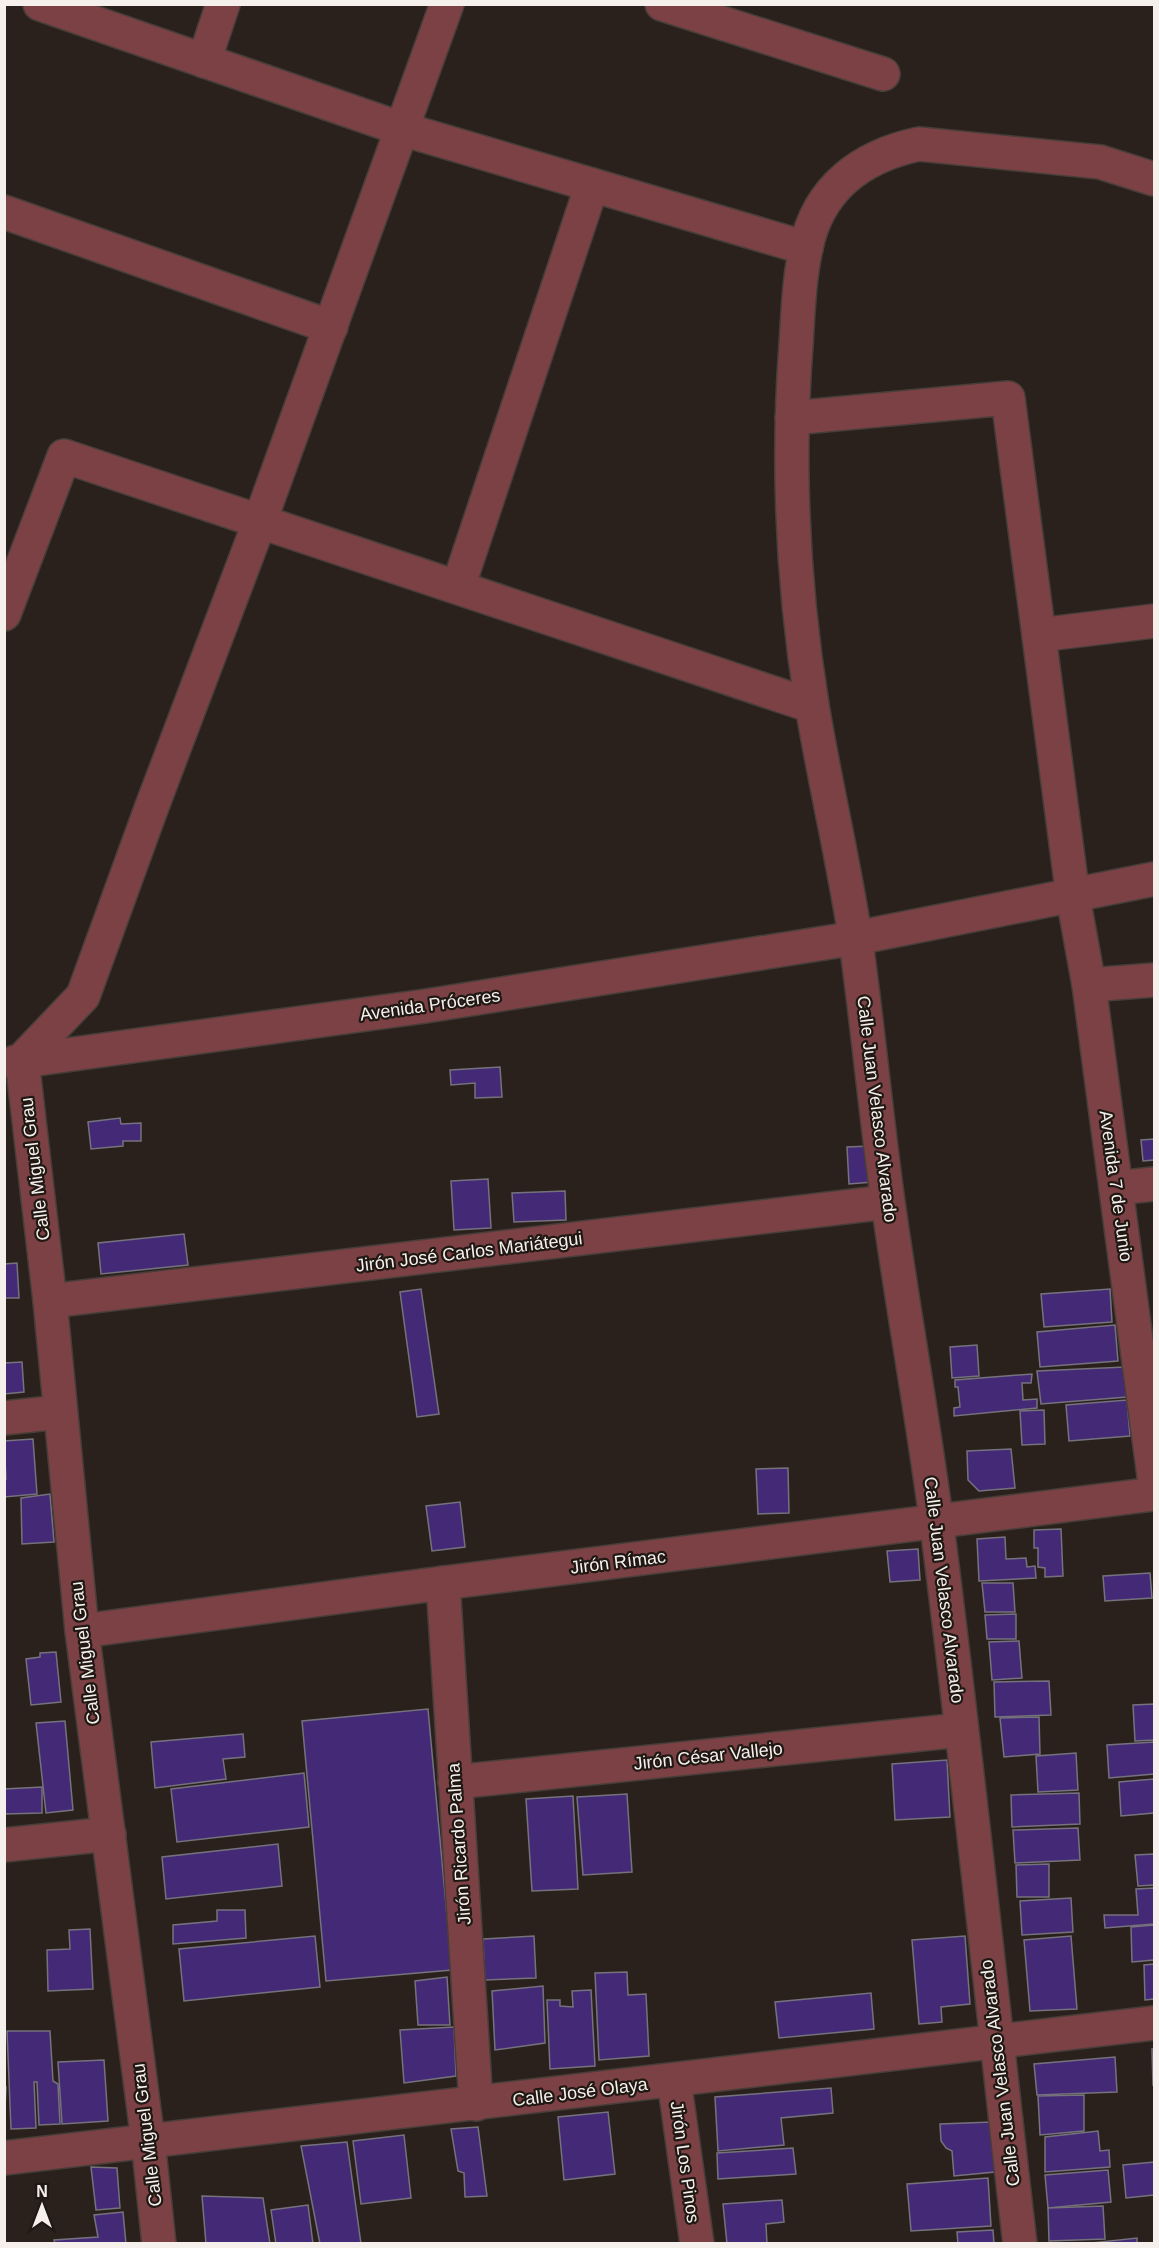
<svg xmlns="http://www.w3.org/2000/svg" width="1159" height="2248" viewBox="0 0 1159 2248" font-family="Arial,sans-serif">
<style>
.building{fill:#442a76;stroke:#75727d;stroke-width:1.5}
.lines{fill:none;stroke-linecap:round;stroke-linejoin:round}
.minor-casing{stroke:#473e39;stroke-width:36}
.minor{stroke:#7c4145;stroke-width:33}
.labels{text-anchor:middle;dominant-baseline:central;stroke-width:4.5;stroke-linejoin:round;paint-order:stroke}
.street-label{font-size:18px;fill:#f6f0ed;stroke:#201813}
</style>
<rect width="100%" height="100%" fill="#2a211c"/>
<g class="building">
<path d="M500 1067 502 1097 475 1098V1083L451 1085 450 1070Z"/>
<path d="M120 1118 121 1124 141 1123V1141H123V1146L91 1149 88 1122Z"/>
<path d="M1154 1139V1160L1143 1161 1141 1140Z"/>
<path d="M871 1146 873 1182 849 1184 847 1147Z"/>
<path d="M488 1179 491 1228 454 1230 451 1181Z"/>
<path d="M565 1191 566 1220 514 1222 512 1193Z"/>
<path d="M184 1234 188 1265 101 1274 98 1243Z"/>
<path d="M17 1263 19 1298H4V1264Z"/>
<path d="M421 1289 439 1414 417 1417 400 1292Z"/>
<path d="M1110 1289 1112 1322 1044 1327 1041 1294Z"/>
<path d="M1115 1325 1118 1361 1040 1367 1037 1332Z"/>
<path d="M977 1345 979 1376 952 1378 950 1347Z"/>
<path d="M22 1362 24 1392 4 1394V1363Z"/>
<path d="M1125 1367 1127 1397 1041 1404 1037 1371Z"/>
<path d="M1032 1374 1031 1383H1022L1023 1400 1037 1399V1408L954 1416V1408L960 1407 958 1387H955V1380Z"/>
<path d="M1127 1400 1130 1436 1069 1441 1066 1405Z"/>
<path d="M1044 1410 1045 1444 1022 1445 1020 1411Z"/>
<path d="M33 1439 37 1494 4 1497V1479H6L4 1441Z"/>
<path d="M1011 1449 1015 1488 979 1491 968 1480 967 1451Z"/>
<path d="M788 1468 789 1513 758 1514 756 1469Z"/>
<path d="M50 1494 54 1542 22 1544 21 1498Z"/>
<path d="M460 1502 465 1547 432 1551 426 1506Z"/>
<path d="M1061 1529 1063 1576 1045 1577V1568L1038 1567V1548H1034V1530Z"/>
<path d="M1005 1537 1006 1559 1026 1558 1027 1567 1035 1566 1036 1578 979 1581 977 1539Z"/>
<path d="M918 1549 920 1580 890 1582 887 1551Z"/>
<path d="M1150 1573 1152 1598 1105 1601 1103 1576Z"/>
<path d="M982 1583H1013L1015 1612H985Z"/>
<path d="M1016 1614V1639H987L985 1615Z"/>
<path d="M1019 1641 1022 1678 992 1680 989 1642Z"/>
<path d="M56 1652 61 1702 31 1705 26 1659 40 1657V1653Z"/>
<path d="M1049 1681 1051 1715 995 1717 994 1682Z"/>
<path d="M1154 1704V1740L1135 1741 1133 1705Z"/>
<path d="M428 1709 452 1970 326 1981 302 1721Z"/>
<path d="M1039 1717 1040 1754 1004 1757 1000 1718Z"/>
<path d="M65 1721 73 1810 46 1813 36 1723Z"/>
<path d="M243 1734 245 1757 223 1759 226 1779 155 1788 151 1742Z"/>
<path d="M1154 1742V1774L1109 1778 1107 1745Z"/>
<path d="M1076 1753 1078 1790 1038 1792 1036 1756Z"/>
<path d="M947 1760 950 1817 895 1820 892 1764Z"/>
<path d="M304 1773 309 1827 177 1842 171 1789Z"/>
<path d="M1154 1779V1813L1121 1816 1119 1782Z"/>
<path d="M42 1787V1813L4 1814V1789Z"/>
<path d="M1079 1793 1080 1824 1012 1827 1011 1795Z"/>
<path d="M627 1794 632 1872 583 1875 577 1797Z"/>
<path d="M573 1796 578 1889 532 1891 526 1799Z"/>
<path d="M1078 1828 1080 1860 1015 1863 1013 1830Z"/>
<path d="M278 1844 282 1886 166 1899 162 1857Z"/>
<path d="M1154 1854V1885L1138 1886 1135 1855Z"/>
<path d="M1049 1864V1897H1017L1016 1865Z"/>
<path d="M1154 1888V1924L1105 1928 1104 1915H1138L1136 1889Z"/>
<path d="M1071 1898 1073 1932 1022 1935 1020 1901Z"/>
<path d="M217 1910H245L246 1938 173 1944V1925L217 1921Z"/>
<path d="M1154 1925V1960L1132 1962 1131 1927Z"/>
<path d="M90 1929 93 1989 48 1991 47 1950 70 1949 69 1930Z"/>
<path d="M315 1936 320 1987 184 2001 179 1949Z"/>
<path d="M534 1936 536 1978 485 1980 483 1939Z"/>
<path d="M965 1936 970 2004 941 2007 942 2022 919 2024 912 1940Z"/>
<path d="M1071 1936 1077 2009 1030 2011 1024 1940Z"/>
<path d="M1154 1964V1999L1145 2000 1144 1965Z"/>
<path d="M627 1972 628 1995 646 1994 649 2056 599 2060 595 1973Z"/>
<path d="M447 1977 450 2025H418L415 1981Z"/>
<path d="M543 1986 545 2043 495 2050 492 1991Z"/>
<path d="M591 1990 595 2066 550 2069 547 2000H560V2006L573 2007 572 1991Z"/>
<path d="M871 1993 874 2029 779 2038 775 2002Z"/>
<path d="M454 2027 456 2076 404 2083 400 2030Z"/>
<path d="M7 2031H50L53 2081 58 2084 60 2124 39 2125 37 2082H34L36 2128 11 2129Z"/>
<path d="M1152 2049H1154V2085H1153Z"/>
<path d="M1115 2057 1117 2092 1037 2095 1034 2064Z"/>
<path d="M104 2060 108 2121 62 2124 58 2062Z"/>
<path d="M4 2087H6L4 2131Z"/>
<path d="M831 2088 833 2113 781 2118 784 2145 718 2151 715 2097Z"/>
<path d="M1084 2095V2131L1040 2135 1038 2096Z"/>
<path d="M608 2112 615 2174 564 2180 558 2117Z"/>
<path d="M992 2122 995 2172 954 2176 952 2151 946 2148 941 2141 940 2124Z"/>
<path d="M478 2127 487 2196 465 2197 464 2173 458 2171 451 2129Z"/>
<path d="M1098 2131 1100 2151 1109 2150 1110 2167 1045 2172V2137Z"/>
<path d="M404 2135 411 2198 361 2204 353 2141Z"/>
<path d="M347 2142 361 2244H320L301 2146Z"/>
<path d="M793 2148 796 2174 718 2179 717 2153Z"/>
<path d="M1154 2162V2195L1126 2198 1123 2165Z"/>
<path d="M91 2167 117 2168 120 2208 96 2210Z"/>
<path d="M1108 2170 1111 2202 1048 2208 1045 2175Z"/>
<path d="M988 2178 991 2226 911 2231 907 2184Z"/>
<path d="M202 2196 263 2198 270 2244H206Z"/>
<path d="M782 2200 784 2222 766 2224 767 2244H727L723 2204Z"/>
<path d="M308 2205 313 2244H276L271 2210Z"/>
<path d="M1103 2206 1105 2239 1049 2241 1048 2208Z"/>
<path d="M123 2212 126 2244H55L54 2240 98 2237 94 2215Z"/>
<path d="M993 2230 994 2244H958L957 2232Z"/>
<path d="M1137 2238V2244H1082Z"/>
</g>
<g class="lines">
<defs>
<g id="minor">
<path d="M40 4 402 129 806 248"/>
<path d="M662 4 883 74"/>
<path d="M204 61 223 4"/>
<path d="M4 212 331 327"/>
<path d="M792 418 1008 398 1073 897 1089 985 1154 1476"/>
<path d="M458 587 592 185"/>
<path d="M4 614 64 456 812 706"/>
<path d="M1039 635 1154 621"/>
<path d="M1089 985 1154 980"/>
<path d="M15 1062 426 1006 856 938 1154 879"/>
<path d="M1116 1188 1154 1184"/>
<path d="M50 1301 887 1202"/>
<path d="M4 1418 60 1412"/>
<path d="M443 1583 476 2104"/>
<path d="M82 1631 443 1583 1154 1494"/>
<path d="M455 1782 961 1730"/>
<path d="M4 1845 109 1834"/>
<path d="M674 2080 697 2244"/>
<path d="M4 2158 1154 2023"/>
<path d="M159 2244 148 2141 82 1631 50 1301 22 1060 83 996 151 809 260 521 447 4"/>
<path d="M1020 2244C992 2005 968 1765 937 1526 923 1418 903 1310 888 1202 876 1116 868 1028 856 942 844 862 825 784 812 705 793 587 787 465 796 345 798 313 799 279 806 248 818 188 862 156 919 144L1100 162 1154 179"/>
</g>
</defs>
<use href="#minor" class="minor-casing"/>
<use href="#minor" class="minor"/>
</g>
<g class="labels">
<g class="street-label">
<text transform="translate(430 1005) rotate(-8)">Avenida Próceres</text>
<text transform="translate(877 1109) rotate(83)">Calle Juan Velasco Alvarado</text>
<text transform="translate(35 1169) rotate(-97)">Calle Miguel Grau</text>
<text transform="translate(1116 1186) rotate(82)">Avenida 7 de Junio</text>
<text transform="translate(469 1252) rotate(-7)">Jirón José Carlos Mariátegui</text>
<text transform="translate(618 1562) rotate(-7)">Jirón Rímac</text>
<text transform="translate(944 1590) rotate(83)">Calle Juan Velasco Alvarado</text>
<text transform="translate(85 1653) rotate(-97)">Calle Miguel Grau</text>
<text transform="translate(708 1756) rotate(-6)">Jirón César Vallejo</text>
<text transform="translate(459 1844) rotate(-94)">Jirón Ricardo Palma</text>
<text transform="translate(1000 2073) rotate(-97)">Calle Juan Velasco Alvarado</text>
<text transform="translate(580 2092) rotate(-7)">Calle José Olaya</text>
<text transform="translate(147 2135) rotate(-97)">Calle Miguel Grau</text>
<text transform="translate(685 2162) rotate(82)">Jirón Los Pinos</text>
</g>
</g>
<rect width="1159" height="2248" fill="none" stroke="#f6f0ed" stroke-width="12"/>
<g transform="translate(42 2206)" stroke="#201813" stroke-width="4.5" paint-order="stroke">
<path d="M0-4.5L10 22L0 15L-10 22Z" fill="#f6f0ed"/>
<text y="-9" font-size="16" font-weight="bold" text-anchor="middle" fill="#f6f0ed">N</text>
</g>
</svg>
